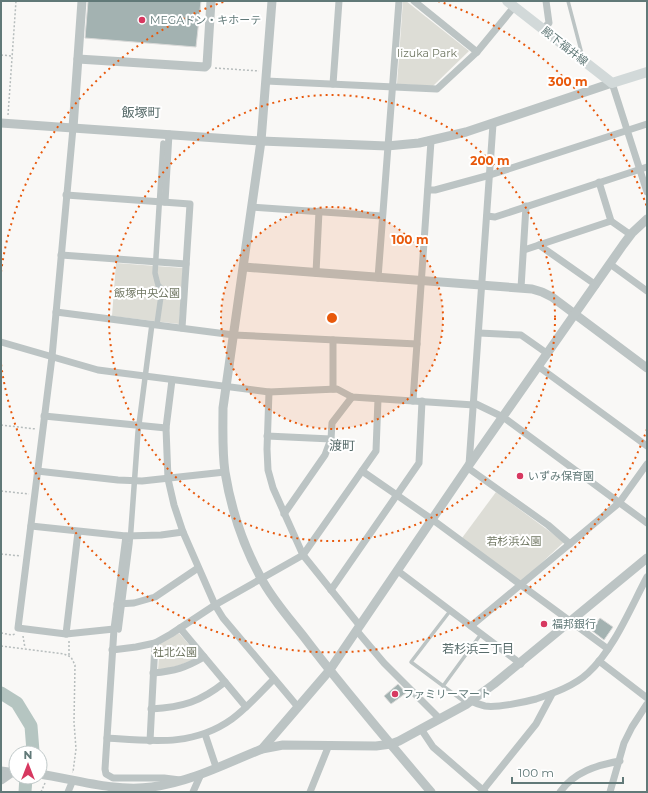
<svg xmlns="http://www.w3.org/2000/svg" width="648" height="793" viewBox="0 0 648 793" font-family="Montserrat,'Noto Sans JP',sans-serif">
<style>
.green{fill:#ddddd6}
.lines{fill:none;stroke-linecap:round;stroke-linejoin:round}
.river{stroke:#b5c5c1;stroke-width:13}
.building{fill:#a3b2b1;stroke:#dadad9}
.path{stroke:#b7bdbd;stroke-width:1.5;stroke-dasharray:2 2;stroke-linecap:butt}
.service{stroke:#bcc4c4;stroke-width:3.5}
.pedestrian{stroke:#bcc4c4;stroke-width:5.5}
.minor{stroke:#bcc4c4;stroke-width:7}
.tertiary{stroke:#bcc4c4;stroke-width:9}
.secondary{stroke:#d2d9d9;stroke-width:10}
.ring{fill:none;stroke:#e8590c;stroke-width:2;stroke-dasharray:2 4}
.poi-dot{fill:#d73860;stroke:#fff;stroke-width:1.5}
.labels{text-anchor:middle;dominant-baseline:central;stroke-width:4;stroke-linejoin:round;paint-order:stroke}
.poi-label{font-size:11px;fill:#617978;stroke:#fff;text-anchor:start}
.street-label{font-size:11px;fill:#617978;stroke:#fff}
.park-label{font-size:11px;fill:#717864;stroke:#fff}
.neighbourhood-label{font-size:12px;fill:#576b6a;stroke:#fff}
.quarter-label{font-size:13px;fill:#576b6a;stroke:#fff}
.centre{fill:#e8590c;stroke:#fff;stroke-width:2}
.ring-label{font-size:12px;text-anchor:middle;font-weight:bold;fill:#e8590c;stroke:#fff;stroke-width:4;stroke-linejoin:round;paint-order:stroke}
</style>
<rect width="100%" height="100%" fill="#f9f8f6"/>
<g class="green">
<path d="M403 1H406L469 51 433 86 397 84Z"/>
<path d="M116 263 183 268 179 324 112 316Z"/>
<path d="M496 492 564 542 521 582 462 538Z"/>
<path d="M179 633 199 656C185 664 173 668 158 670L160 643Z"/>
</g>
<g class="lines">
<g class="river">
<path d="M1 693 17 703 31 726 33 751 32 753"/>
<path d="M25 792 26 777"/>
</g>
</g>
<g class="building">
<path d="M88 1H201L196 47 85 38Z"/>
<path d="M600 618 613 627 604 640 591 630Z"/>
<path d="M398 684 406 693 391 704 384 696Z"/>
</g>
<g class="lines">
<g class="path">
<path d="M1 55 12 56"/>
<path d="M215 68 259 71"/>
<path d="M8 115 16 1"/>
<path d="M1 425 36 429"/>
<path d="M1 491 29 494"/>
<path d="M1 554 21 556"/>
<path d="M1 633 12 635 15 634"/>
<path d="M23 636 25 648"/>
<path d="M69 641V657"/>
<path d="M1 646 64 654 71 657 75 665 74 722 76 749 73 772H72"/>
<path d="M41 792 45 783"/>
</g>
<g class="service">
<path d="M568 1 583 58"/>
<path d="M450 611 411 662 466 703"/>
<path d="M443 686 481 634"/>
</g>
<g class="pedestrian">
<path d="M162 289 168 294 184 298"/>
<path d="M157 324 162 289 158 285 155 273 163 143"/>
<path d="M119 630 130 543 138 432 152 324"/>
</g>
<g class="minor">
<path d="M414 1 477 52"/>
<path d="M543 29 549 23 546 1"/>
<path d="M266 81 437 89 477 52 514 7"/>
<path d="M612 83 647 192"/>
<path d="M333 84 339 1"/>
<path d="M73 128 52 357 18 628 66 634 114 629"/>
<path d="M599 182 611 221 631 235"/>
<path d="M428 190H435L490 175 647 124"/>
<path d="M66 195 190 204 182 328"/>
<path d="M165 202 169 134"/>
<path d="M252 207 382 216"/>
<path d="M487 216 495 217 647 167"/>
<path d="M539 245 596 285"/>
<path d="M524 250 611 221"/>
<path d="M61 255 186 264"/>
<path d="M610 264 647 291"/>
<path d="M316 273 319 211"/>
<path d="M378 278 399 1"/>
<path d="M521 288 526 206"/>
<path d="M56 312 234 335 417 344"/>
<path d="M479 333 521 335 548 354"/>
<path d="M1 342 98 370 269 392 337 389 352 397 474 405"/>
<path d="M539 367 647 446"/>
<path d="M172 380 166 428 168 479 174 505 183 532 215 605 223 618 298 707"/>
<path d="M333 389V340"/>
<path d="M269 392 267 449 268 470 273 488 303 555 360 626"/>
<path d="M413 401 431 141"/>
<path d="M474 403 503 417 647 523"/>
<path d="M44 416 166 428"/>
<path d="M267 436 331 439"/>
<path d="M469 465 493 124"/>
<path d="M468 468 548 525 570 544"/>
<path d="M37 471 118 480 142 481 225 472"/>
<path d="M362 471 433 520 608 649"/>
<path d="M284 514 325 455 331 439 332 423 352 397"/>
<path d="M31 526 126 536 161 535 183 532"/>
<path d="M126 536 114 629 105 769 106 774 113 778H164L180 780"/>
<path d="M398 571 521 664"/>
<path d="M331 590 419 463 422 401"/>
<path d="M117 604 134 603 155 597 198 568"/>
<path d="M471 626 619 503 647 464"/>
<path d="M180 628 246 707"/>
<path d="M357 631 384 663 440 719"/>
<path d="M66 634 78 532"/>
<path d="M112 650 136 647 155 643 171 634 215 605 303 555 376 451 378 399"/>
<path d="M599 661 647 698"/>
<path d="M153 673C175 671 185 668 204 657"/>
<path d="M471 701C475 703 481 705 485 706 497 708 525 702 536 699 554 693 574 686 588 673 614 649 630 609 647 577"/>
<path d="M151 709C183 707 200 702 225 682"/>
<path d="M421 729 433 747 485 792"/>
<path d="M205 734 216 767"/>
<path d="M107 738C151 741 193 747 232 719 247 708 260 693 274 679"/>
<path d="M150 741 155 643"/>
<path d="M483 790 536 724 552 694"/>
<path d="M68 792 73 780"/>
<path d="M193 792 201 774"/>
<path d="M310 792 329 745"/>
<path d="M560 792C574 772 597 765 620 761"/>
<path d="M610 792 624 743 632 727 647 704"/>
</g>
<g class="tertiary">
<path d="M78 59 205 67 207 65 211 1"/>
<path d="M1 123 261 141 272 1"/>
<path d="M73 128 82 1"/>
<path d="M244 267 532 289 542 292 552 297 647 368"/>
<path d="M262 749 329 671 469 465 623 245 632 233 647 219"/>
<path d="M1 771 16 773"/>
<path d="M40 774C77 780 115 792 152 787 191 782 227 763 262 749L283 745 376 746 391 744 399 741 467 704 494 684 647 558"/>
<path d="M1 780 11 773"/>
<path d="M431 792C388 741 344 690 304 637 289 618 272 599 261 578 243 545 231 509 225 472 222 451 223 430 223 408L261 141 387 146 419 143 466 132 612 83"/>
</g>
<path class="secondary" d="M507 1 612 83 647 72"/>
</g>
<circle cx="332" cy="318" r="111" fill="#e8590c" fill-opacity=".12"/>
<g class="ring">
<circle cx="332" cy="318" r="111"/>
<circle cx="332" cy="318" r="223"/>
<path d="M647 429A334 334 0 0 1 1 364M1 272A334 334 0 0 1 226 1M438 1A334 334 0 0 1 647 207"/>
</g>
<g class="poi-dot">
<circle cx="142" cy="20" r="4"/>
<circle cx="520" cy="476" r="4"/>
<circle cx="544" cy="624" r="4"/>
<circle cx="395" cy="694" r="4"/>
</g>
<g class="labels">
<g class="poi-label">
<text x="150" y="20">MEGAドン・キホーテ</text>
<text x="528" y="476">いずみ保育園</text>
<text x="552" y="624">福邦銀行</text>
<text x="403" y="694">ファミリーマート</text>
</g>
<g class="street-label">
<text transform="translate(565 46) rotate(38)">殿下福井線</text>
</g>
<g class="park-label">
<text x="427" y="53">Iizuka Park</text>
<text x="147" y="293">飯塚中央公園</text>
<text x="514" y="541">若杉浜公園</text>
<text x="175" y="652">社北公園</text>
</g>
<g class="neighbourhood-label">
<text x="478" y="648">若杉浜三丁目</text>
</g>
<g class="quarter-label">
<text x="141" y="112">飯塚町</text>
<text x="342" y="445">渡町</text>
</g>
</g>
<circle cx="332" cy="318" r="6" class="centre"/>
<g class="ring-label">
<text x="568" y="86">300 m</text>
<text x="490" y="165">200 m</text>
<text x="410" y="244">100 m</text>
</g>
<rect width="648" height="793" fill="none" stroke="#617978" stroke-width="4"/>
<g transform="translate(28 765)"><circle r="19" fill="#ffffff" stroke="#c0c9c9"/>
<path d="M0-3L7 15L0 10L-7 15Z" fill="#d73860"/>
<text y="-6" font-size="11" font-weight="bold" text-anchor="middle" fill="#617978">N</text>
</g>
<path d="M512 777v6h111v-6" fill="none" stroke="#617978" stroke-width="2"/>
<text x="518" y="777" font-size="12" fill="#617978" stroke="#ffffff" stroke-width="3" paint-order="stroke">100 m</text>
</svg>
